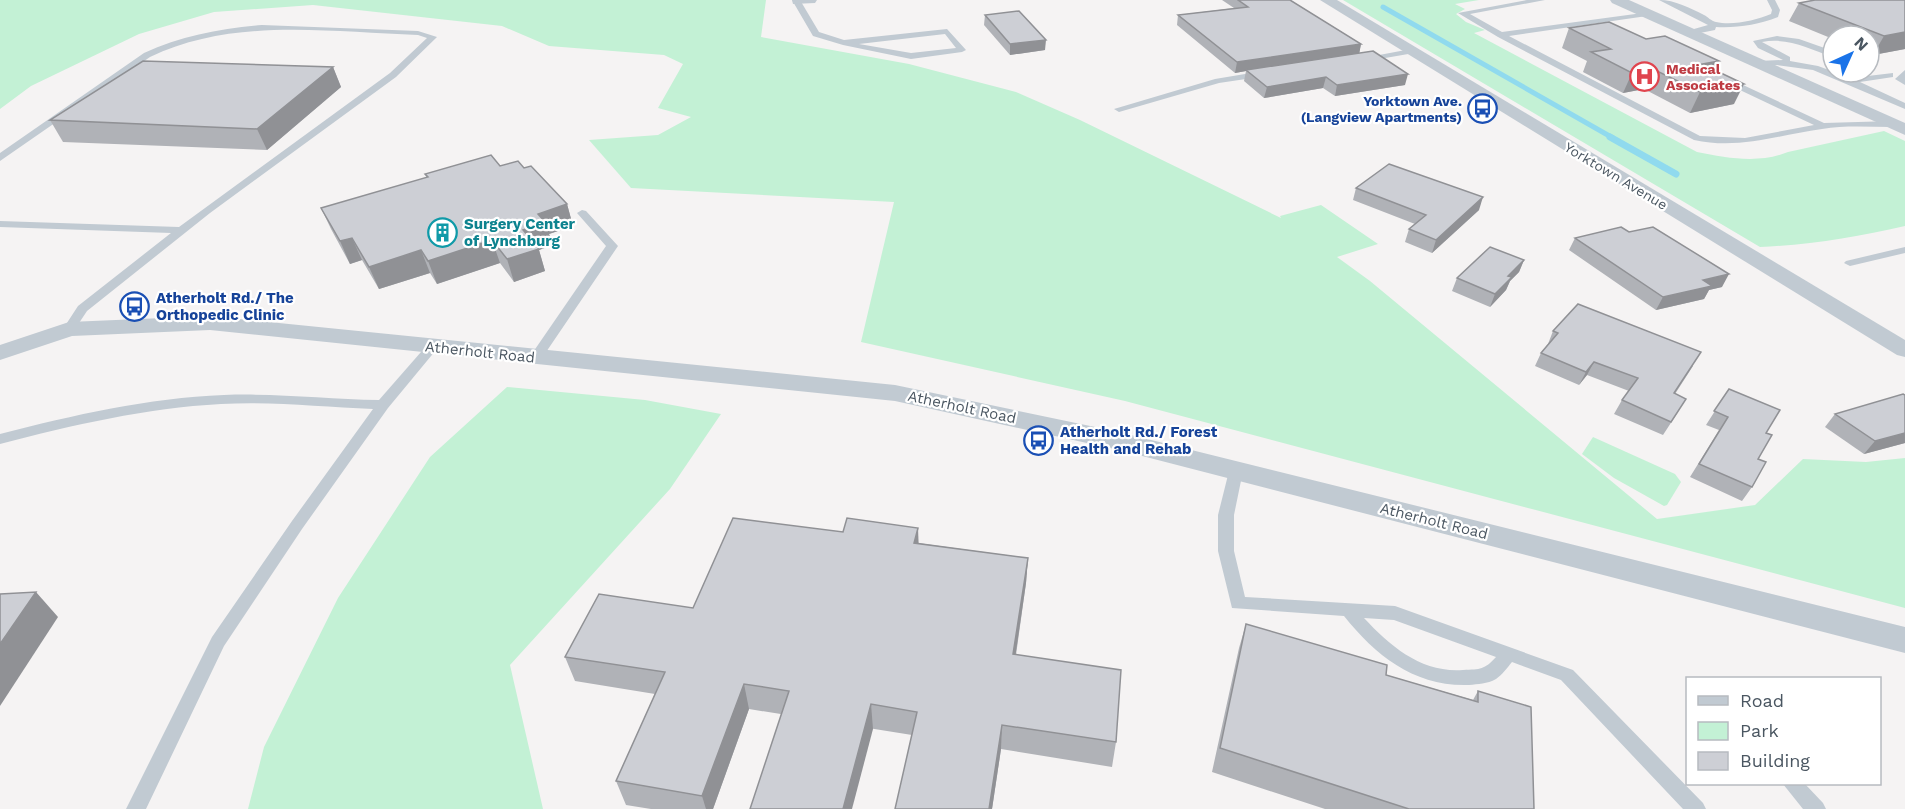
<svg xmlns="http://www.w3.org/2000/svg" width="1905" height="809" viewBox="0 0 1905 809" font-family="'Work Sans',sans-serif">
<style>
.green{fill:#c3f1d5}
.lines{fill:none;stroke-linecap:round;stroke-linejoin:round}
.stream-far1{stroke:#90daee;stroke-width:5}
.stream{stroke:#90daee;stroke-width:7}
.service{fill:#c1cad2;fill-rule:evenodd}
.minor{fill:#c1cad2;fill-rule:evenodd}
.wall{fill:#b0b2b7}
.shaded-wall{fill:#909195}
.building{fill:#cdcfd5;stroke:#909195;stroke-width:1.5}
.labels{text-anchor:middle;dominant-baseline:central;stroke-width:4.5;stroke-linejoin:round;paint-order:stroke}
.far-health-label{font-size:14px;font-weight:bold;fill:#be3a42;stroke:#fff;text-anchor:start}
.far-transit-label{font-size:14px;font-weight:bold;fill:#164399;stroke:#fff;text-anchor:end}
.far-street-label{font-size:14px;fill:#4a5661;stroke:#fff}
.culture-label{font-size:15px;font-weight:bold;fill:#0d838f;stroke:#fff;text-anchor:start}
.transit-label{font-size:15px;font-weight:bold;fill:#164399;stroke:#fff;text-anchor:start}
.street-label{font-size:15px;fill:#4a5661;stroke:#fff}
</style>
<rect width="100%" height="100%" fill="#f5f3f3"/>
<g class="green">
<path d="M0 0H766L761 37 909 64 1016 92 1080 120 1281 218 1280 216 1321 205 1378 244 1337 257 1370 281 1657 519 1755 505 1803 459 1866 462 1905 458V608L1125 401 861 342 894 202 631 188 589 140 658 135 691 117 658 108 683 64 664 55 549 46 502 26 313 5 214 12 139 34 31 86 0 109Z"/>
<path d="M1343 0H1479L1455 4 1465 9 1456 14 1466 22 1485 30 1474 33 1697 152C1727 158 1759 164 1788 152L1884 131 1905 141V226C1857 237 1809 245 1760 247Z"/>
<path d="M507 387 645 400 721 414 670 489 510 665 543 809H248L264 747 338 598 430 457Z"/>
<path d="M1593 437 1675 474 1681 482 1667 505 1664 506 1614 478 1582 454Z"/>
</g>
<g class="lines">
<path class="stream-far1" d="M1383 7 1613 138"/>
<path class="stream" d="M1610 137 1676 174"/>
<g class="service">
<path d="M792 0H800L819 32 844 40 947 29 966 50 962 52 911 59 843 45 813 36ZM945 34 956 48 911 53 859 44Z"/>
<path d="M1527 0H1545L1470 14 1502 32 1650 12V16H1647L1509 36 1700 136 1745 138 1814 125 1723 82 1722 80 1726 77 1824 123 1892 121 1897 124 1892 127C1869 127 1845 125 1822 129 1778 135 1739 150 1694 140L1498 37 1458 13Z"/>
<path d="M1659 0C1675 0 1690 8 1704 15 1708 17 1711 21 1716 22 1733 26 1756 20 1771 14L1772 10 1767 0H1775L1780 10 1778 17C1758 25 1737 28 1716 27L1715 30 1690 35H1687V31L1708 25Z"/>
<path d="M262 25 418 31 437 37 396 77 210 213 87 311 73 332H65L63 329 78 306 171 233 0 227V221L179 227 390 73 427 38 418 35C328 32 233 17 150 57L0 161V153L144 53C181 36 222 28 262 25Z"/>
<path d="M1777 36 1799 39 1833 51V57C1809 49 1788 37 1762 42L1790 57V61L1818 66 1851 78 1893 73V77L1860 82 1905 103V109L1813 70 1777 65 1755 66V62L1758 61 1783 60 1758 48 1753 41Z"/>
<path d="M1411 49 1415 51 1414 53 1362 62 1358 59Z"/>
<path d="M1905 70V85L1895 79Z"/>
<path d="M1263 71 1267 74 1266 76 1219 83 1119 112 1114 109 1215 79Z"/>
<path d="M582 210 586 211 618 246 540 361H530L529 358 606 246 577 213Z"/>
<path d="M1905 247V253L1850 266 1844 263 1846 261Z"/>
<path d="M432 343 436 344 438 347 436 350 388 408 302 529 224 646 146 809H126L212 637 292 521 373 409C322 407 272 401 221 404 146 408 73 425 0 444V434C74 415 148 398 224 395 276 393 328 399 379 400L428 344Z"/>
<path d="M1236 466 1241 467 1243 471 1234 515V551L1245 597 1395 606 1573 670 1703 803 1706 809H1683L1561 680 1512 662C1507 668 1502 675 1496 679 1487 684 1478 684 1469 685 1415 687 1376 656 1344 616L1232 608 1218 551V515L1229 471 1231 467ZM1364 618 1394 620 1496 657C1484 670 1481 669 1463 670 1422 673 1391 647 1364 618Z"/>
<path d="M1783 784H1805L1823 803 1826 809H1803Z"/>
</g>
<g class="minor">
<path d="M792 0H817L815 3 793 4Z"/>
<path d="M1320 0H1337L1905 340V357L1897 355Z"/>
<path d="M1610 0H1629L1905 123V135L1612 3Z"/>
<path d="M210 316 895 385 1119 432 1905 627V653L1119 450 895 401 210 330 72 336 0 360V345L69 322Z"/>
</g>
</g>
<g class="wall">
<path d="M1222 0H1290L1361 44 1359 53 1405 85 1335 96 1323 88 1264 98 1244 81 1246 71 1235 73 1177 25 1178 15 1234 8Z"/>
<path d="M1905 0V49L1873 55 1869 53V36H1833V39L1789 21 1799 3Z"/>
<path d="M985 15 1045 50 1010 55 984 25Z"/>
<path d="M1569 28 1715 70 1734 104 1690 113 1644 89 1623 93 1583 72 1587 61 1562 48Z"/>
<path d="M333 67 341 87 267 150 63 142 50 120Z"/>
<path d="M524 168 567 204 573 226 549 234 553 245 539 250 545 271 514 282 500 263 437 284 430 273 379 289 362 260 350 264 331 229 321 208 427 178 425 174Z"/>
<path d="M1356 188 1479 210 1432 253 1405 242 1409 229 1415 224 1353 200Z"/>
<path d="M1575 238 1722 287 1709 290 1704 299 1656 310 1569 250Z"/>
<path d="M1524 260 1519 272 1510 281 1506 290 1490 307 1452 291 1457 278Z"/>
<path d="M1553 331 1693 366 1675 394 1678 412 1663 435 1614 414 1622 400 1629 391 1587 375 1579 385 1535 366 1541 353 1548 344Z"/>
<path d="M1729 389 1766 433 1758 459 1752 487 1742 501 1690 477 1719 430 1706 425Z"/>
<path d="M1835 414 1905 443 1864 454 1825 427Z"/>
<path d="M918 528V543L1028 558 1026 583 1016 655 1116 742 1112 767 1001 749 992 809H895L912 735 749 709 713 809H651L626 805 616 781 655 694 575 681 565 657 693 608 843 532Z"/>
<path d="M1246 624 1386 675 1473 700 1478 691 1534 809H1325L1212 772 1239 648Z"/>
</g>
<g class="shaded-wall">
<path d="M1905 32V49L1873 55 1884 36Z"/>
<path d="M1046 40 1045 50 1010 55V44Z"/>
<path d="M1361 44 1359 55 1246 70V71L1235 73 1237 62Z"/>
<path d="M1719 61 1709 81 1702 64Z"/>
<path d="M333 67 341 87 267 150 257 129Z"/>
<path d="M1653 69 1644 89 1623 93 1632 73Z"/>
<path d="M1408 74 1405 85 1335 96 1337 85Z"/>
<path d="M1326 77 1323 88 1264 98 1267 87Z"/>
<path d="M1744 84 1734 104 1690 113 1700 92Z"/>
<path d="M1483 197 1479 210 1432 253 1436 240Z"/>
<path d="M567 204 573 226 549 234 553 245 539 250 545 271 514 282 507 259 523 230 538 214Z"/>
<path d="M352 238 362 260 350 264 340 241Z"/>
<path d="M492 240 500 263 437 284 428 261Z"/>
<path d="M421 250 430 273 379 289 369 267Z"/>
<path d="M1524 260 1519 272 1510 281 1506 290 1490 307 1495 294 1508 276Z"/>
<path d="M1729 274 1722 287 1709 290 1704 299 1656 310 1663 297 1703 280Z"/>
<path d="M1594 362 1587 375 1579 385 1586 372Z"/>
<path d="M1905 433V443L1864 454 1875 441Z"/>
<path d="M918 528 919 553 914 543Z"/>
<path d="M1028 558 1026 583 1012 679 1013 654Z"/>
<path d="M36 592 58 617 0 706V644Z"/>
<path d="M744 684 749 709 713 809H706L702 796Z"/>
<path d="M871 704 873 729 852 809H843Z"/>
<path d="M1002 725 1001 749 992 809H989Z"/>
</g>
<g class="building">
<path d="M1238 0H1290L1361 44 1237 62 1178 15 1248 7Z"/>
<path d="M1815 0H1905V32L1884 36 1799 3Z"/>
<path d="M1019 11 1046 40 1010 44 985 15Z"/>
<path d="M1609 22 1646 39 1665 36 1719 61 1702 64 1744 84 1700 92 1653 69 1632 73 1591 52 1611 49 1569 28Z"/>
<path d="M1373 51 1408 74 1337 85 1326 77 1267 87 1246 70Z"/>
<path d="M143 61 333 67 257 129 50 120Z"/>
<path d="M491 155 500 166 518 161 524 168 531 166 567 204 538 214 546 223 523 230 539 249 507 259 492 240 428 261 421 250 369 267 352 238 340 241 321 208 428 177 425 174Z"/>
<path d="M1389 164 1483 197 1436 240 1409 229 1426 215 1356 188Z"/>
<path d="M1621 227 1629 232 1653 227 1729 274 1703 280 1712 286 1663 297 1575 238Z"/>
<path d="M1490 247 1524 260 1508 276 1512 277 1495 294 1457 278Z"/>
<path d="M1578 304 1701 352 1674 393 1686 399 1671 422 1622 400 1638 378 1594 362 1586 372 1541 353 1558 333 1553 331Z"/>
<path d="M1729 389 1780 410 1766 433 1772 435 1758 459 1766 462 1752 487 1699 464 1728 417 1714 411Z"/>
<path d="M1903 394 1905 395V433L1875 441 1835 414Z"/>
<path d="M733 518 843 532 847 518 918 528 914 543 1028 558 1013 654 1121 670 1116 742 1002 725 989 809H895L917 712 871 704 843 809H750L789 691 744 684 702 796 616 781 665 672 565 657 599 594 693 608Z"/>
<path d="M36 592 0 644V594Z"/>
<path d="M1246 624 1387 665 1386 675 1478 702V691L1531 707 1534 809H1409L1220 748Z"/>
</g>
<defs>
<symbol id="hospital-ring" viewBox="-11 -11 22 22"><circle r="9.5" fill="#fff" stroke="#e0444e" stroke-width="1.5"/><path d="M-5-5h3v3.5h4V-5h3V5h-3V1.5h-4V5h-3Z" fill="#e0444e"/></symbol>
<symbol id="bus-ring" viewBox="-11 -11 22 22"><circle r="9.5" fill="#fff" stroke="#1a4fb4" stroke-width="1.5"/><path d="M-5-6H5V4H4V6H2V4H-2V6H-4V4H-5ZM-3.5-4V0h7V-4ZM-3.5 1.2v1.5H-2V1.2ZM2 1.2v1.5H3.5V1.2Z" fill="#1a4fb4"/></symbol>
<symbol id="building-ring" viewBox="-11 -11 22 22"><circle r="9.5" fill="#fff" stroke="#0f9aa8" stroke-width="1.5"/><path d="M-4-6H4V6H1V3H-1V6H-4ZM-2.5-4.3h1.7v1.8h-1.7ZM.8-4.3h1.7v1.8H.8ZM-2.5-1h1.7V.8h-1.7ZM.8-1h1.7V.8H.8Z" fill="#0f9aa8"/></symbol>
</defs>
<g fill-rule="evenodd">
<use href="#hospital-ring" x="1628" y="60" width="33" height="33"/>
<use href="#bus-ring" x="1466" y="92" width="33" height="33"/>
<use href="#building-ring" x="426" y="216" width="33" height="33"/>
<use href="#bus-ring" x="118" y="290" width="33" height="33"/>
<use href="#bus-ring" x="1022" y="424" width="33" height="33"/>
</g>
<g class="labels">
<g class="far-health-label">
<text x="1666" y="69">Medical<tspan x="1666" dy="16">Associates</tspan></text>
</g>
<g class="far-transit-label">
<text x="1462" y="101">Yorktown Ave.<tspan x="1462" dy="16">(Langview Apartments)</tspan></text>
</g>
<g class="far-street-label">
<text transform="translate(1616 176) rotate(31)">Yorktown Avenue</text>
</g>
<g class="culture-label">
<text x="464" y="224">Surgery Center<tspan x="464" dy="17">of Lynchburg</tspan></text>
</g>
<g class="transit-label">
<text x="156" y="298">Atherholt Rd./ The<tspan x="156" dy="17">Orthopedic Clinic</tspan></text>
<text x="1060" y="432">Atherholt Rd./ Forest<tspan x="1060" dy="17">Health and Rehab</tspan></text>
</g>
<g class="street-label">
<text transform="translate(480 352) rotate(6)">Atherholt Road</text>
<text transform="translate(962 407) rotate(12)">Atherholt Road</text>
<text transform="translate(1434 521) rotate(14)">Atherholt Road</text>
</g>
</g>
<rect x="1686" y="677" width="195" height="108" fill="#ffffff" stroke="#b7bbc0" stroke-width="1.5"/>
<rect x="1698" y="696" width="30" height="9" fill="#c1cad2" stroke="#b7bbc0" stroke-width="1.5"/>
<text x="1740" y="707" font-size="18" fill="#4a5661">Road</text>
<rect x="1698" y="722" width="30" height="18" fill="#c3f1d5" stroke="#b7bbc0" stroke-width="1.5"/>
<text x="1740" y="737" font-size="18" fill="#4a5661">Park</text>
<rect x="1698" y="752" width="30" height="18" fill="#cdcfd5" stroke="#b7bbc0" stroke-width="1.5"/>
<text x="1740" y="767" font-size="18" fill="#4a5661">Building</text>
<g transform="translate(1851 54) rotate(45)"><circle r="28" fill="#ffffff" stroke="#b7bbc0" stroke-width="1.5"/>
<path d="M0-4.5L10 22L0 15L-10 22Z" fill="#1a73e8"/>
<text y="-9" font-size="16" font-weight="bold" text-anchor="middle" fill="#4a5661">N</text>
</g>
</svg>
